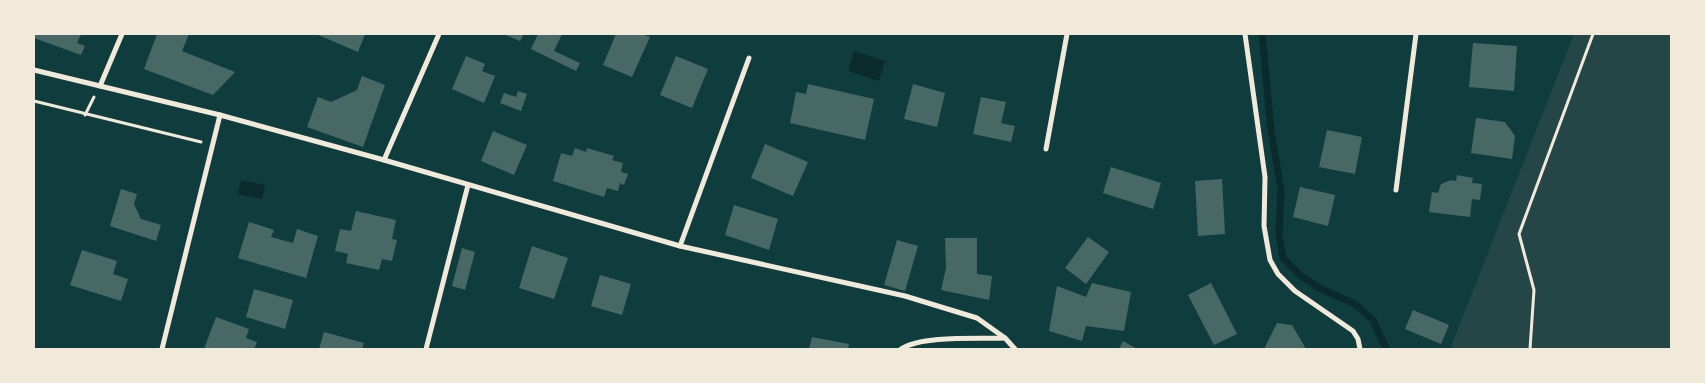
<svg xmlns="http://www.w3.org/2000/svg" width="1705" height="383" viewBox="0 0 1705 383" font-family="'DejaVu Sans',sans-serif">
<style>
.green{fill:#244646}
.water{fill:#0a2a2b}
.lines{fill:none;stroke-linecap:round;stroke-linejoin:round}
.stream{stroke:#0a2a2b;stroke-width:7}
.building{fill:#486865}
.path{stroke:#f1e9da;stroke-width:3}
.minor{stroke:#f1e9da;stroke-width:5}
</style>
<rect width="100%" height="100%" fill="#0f3d3e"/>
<path class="green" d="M1574 34H1671V349H1450Z"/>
<g class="water">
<path d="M854 51 885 61 879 81 848 71Z"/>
<path d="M241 180 265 185 262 199 238 194Z"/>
</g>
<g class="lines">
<path class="stream" d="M1262 34 1271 130 1281 190 1279 235 1283 258 1301 276 1319 288 1355 304 1373 320 1386 349"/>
</g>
<g class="building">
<path d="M34 34H81L77 43 85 46 81 55 34 38Z"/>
<path d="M157 34H189L182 51 235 72 213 95 144 69Z"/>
<path d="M316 34H365L358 52Z"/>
<path d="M503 34H524L520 41Z"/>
<path d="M538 34H562L554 51 580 63 576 71 531 49Z"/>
<path d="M616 34H642L650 37 632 77 603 65Z"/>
<path d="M1473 43 1517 46 1514 91 1469 87Z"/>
<path d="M466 56 485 64 482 71 495 76 484 103 452 89Z"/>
<path d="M676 56 708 69 692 108 660 95Z"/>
<path d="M362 76 385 85 363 147 307 127 318 97 331 102 357 90Z"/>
<path d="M808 84 874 99 865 140 790 123 796 92 806 94Z"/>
<path d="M913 84 945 93 937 127 904 119Z"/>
<path d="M518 91 527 94 521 111 500 103 504 93 516 97Z"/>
<path d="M981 97 1006 102 1001 123 1015 126 1011 142 973 134Z"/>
<path d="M1476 118 1505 122 1515 136 1512 159 1471 153Z"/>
<path d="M1327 130 1362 137 1355 174 1319 167Z"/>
<path d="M493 131 527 145 514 175 481 161Z"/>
<path d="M765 144 808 162 793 196 751 178Z"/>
<path d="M575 148 586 152 587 148 614 156 612 160 623 163 621 172 628 174 624 185 620 183 618 191 607 188 604 197 553 181 561 153 572 156Z"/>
<path d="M1111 167 1161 183 1153 209 1103 193Z"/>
<path d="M1457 175 1473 178 1472 183 1482 184 1480 200 1472 199 1470 217 1429 212 1432 192 1438 193 1441 184 1451 180 1456 181Z"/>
<path d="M1222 179 1225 234 1198 236 1195 181Z"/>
<path d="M1300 187 1335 195 1328 226 1293 217Z"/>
<path d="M121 189 137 194 134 204 141 219 161 225 156 241 110 226Z"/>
<path d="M734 205 778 219 769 250 725 235Z"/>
<path d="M356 211 396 220 392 239 397 240 392 261 382 259 379 270 346 263 348 254 335 251 340 229 351 231Z"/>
<path d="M249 222 274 230 271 237 293 243 297 229 318 236 306 278 238 258Z"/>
<path d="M1088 237 1109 252 1086 284 1065 268Z"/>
<path d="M945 238H977V274L992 276 989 300 941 290 946 268Z"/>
<path d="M897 240 918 246 905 291 884 285Z"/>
<path d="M532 246 568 258 554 299 519 288Z"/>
<path d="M462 248 475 252 465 290 452 286Z"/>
<path d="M82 250 117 261 113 274 128 279 121 301 70 285Z"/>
<path d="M600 275 631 284 622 315 591 306Z"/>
<path d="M1092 283 1131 292 1124 331 1086 326 1082 341 1049 331 1057 286 1086 297Z"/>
<path d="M1211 283 1237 334 1214 345 1188 295Z"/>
<path d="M254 289 293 300 285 329 246 317Z"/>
<path d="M1413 310 1449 325 1441 344 1405 329Z"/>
<path d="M216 317 249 329 246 338 257 342 254 349H204Z"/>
<path d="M1277 323 1292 325 1306 349H1266L1265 347Z"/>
<path d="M324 332 364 343 362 349H319Z"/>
<path d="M812 337 849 344 848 349H809Z"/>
<path d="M1123 341 1137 349H1119Z"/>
</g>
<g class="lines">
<g class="path">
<path d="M34 101 201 142"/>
<path d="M85 115 94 97"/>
<path d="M1530 349 1534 290 1519 234 1593 34"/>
</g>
<g class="minor">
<path d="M1245 34 1265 177 1264 226 1270 260 1278 274 1295 291 1353 331 1358 339 1360 349"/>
<path d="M34 70 220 115 384 160 680 246 905 296 977 318 1005 338 1015 349"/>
<path d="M100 86 122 34"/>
<path d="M1046 149 1067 34"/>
<path d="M384 160 439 34"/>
<path d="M1396 190 1416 34"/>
<path d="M680 246 749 58"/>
<path d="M162 349 220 115"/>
<path d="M426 349 468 185"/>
<path d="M901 349C922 335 978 339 1005 338"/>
</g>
</g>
<rect width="1705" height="383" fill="none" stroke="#f1e9da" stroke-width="70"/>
</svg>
